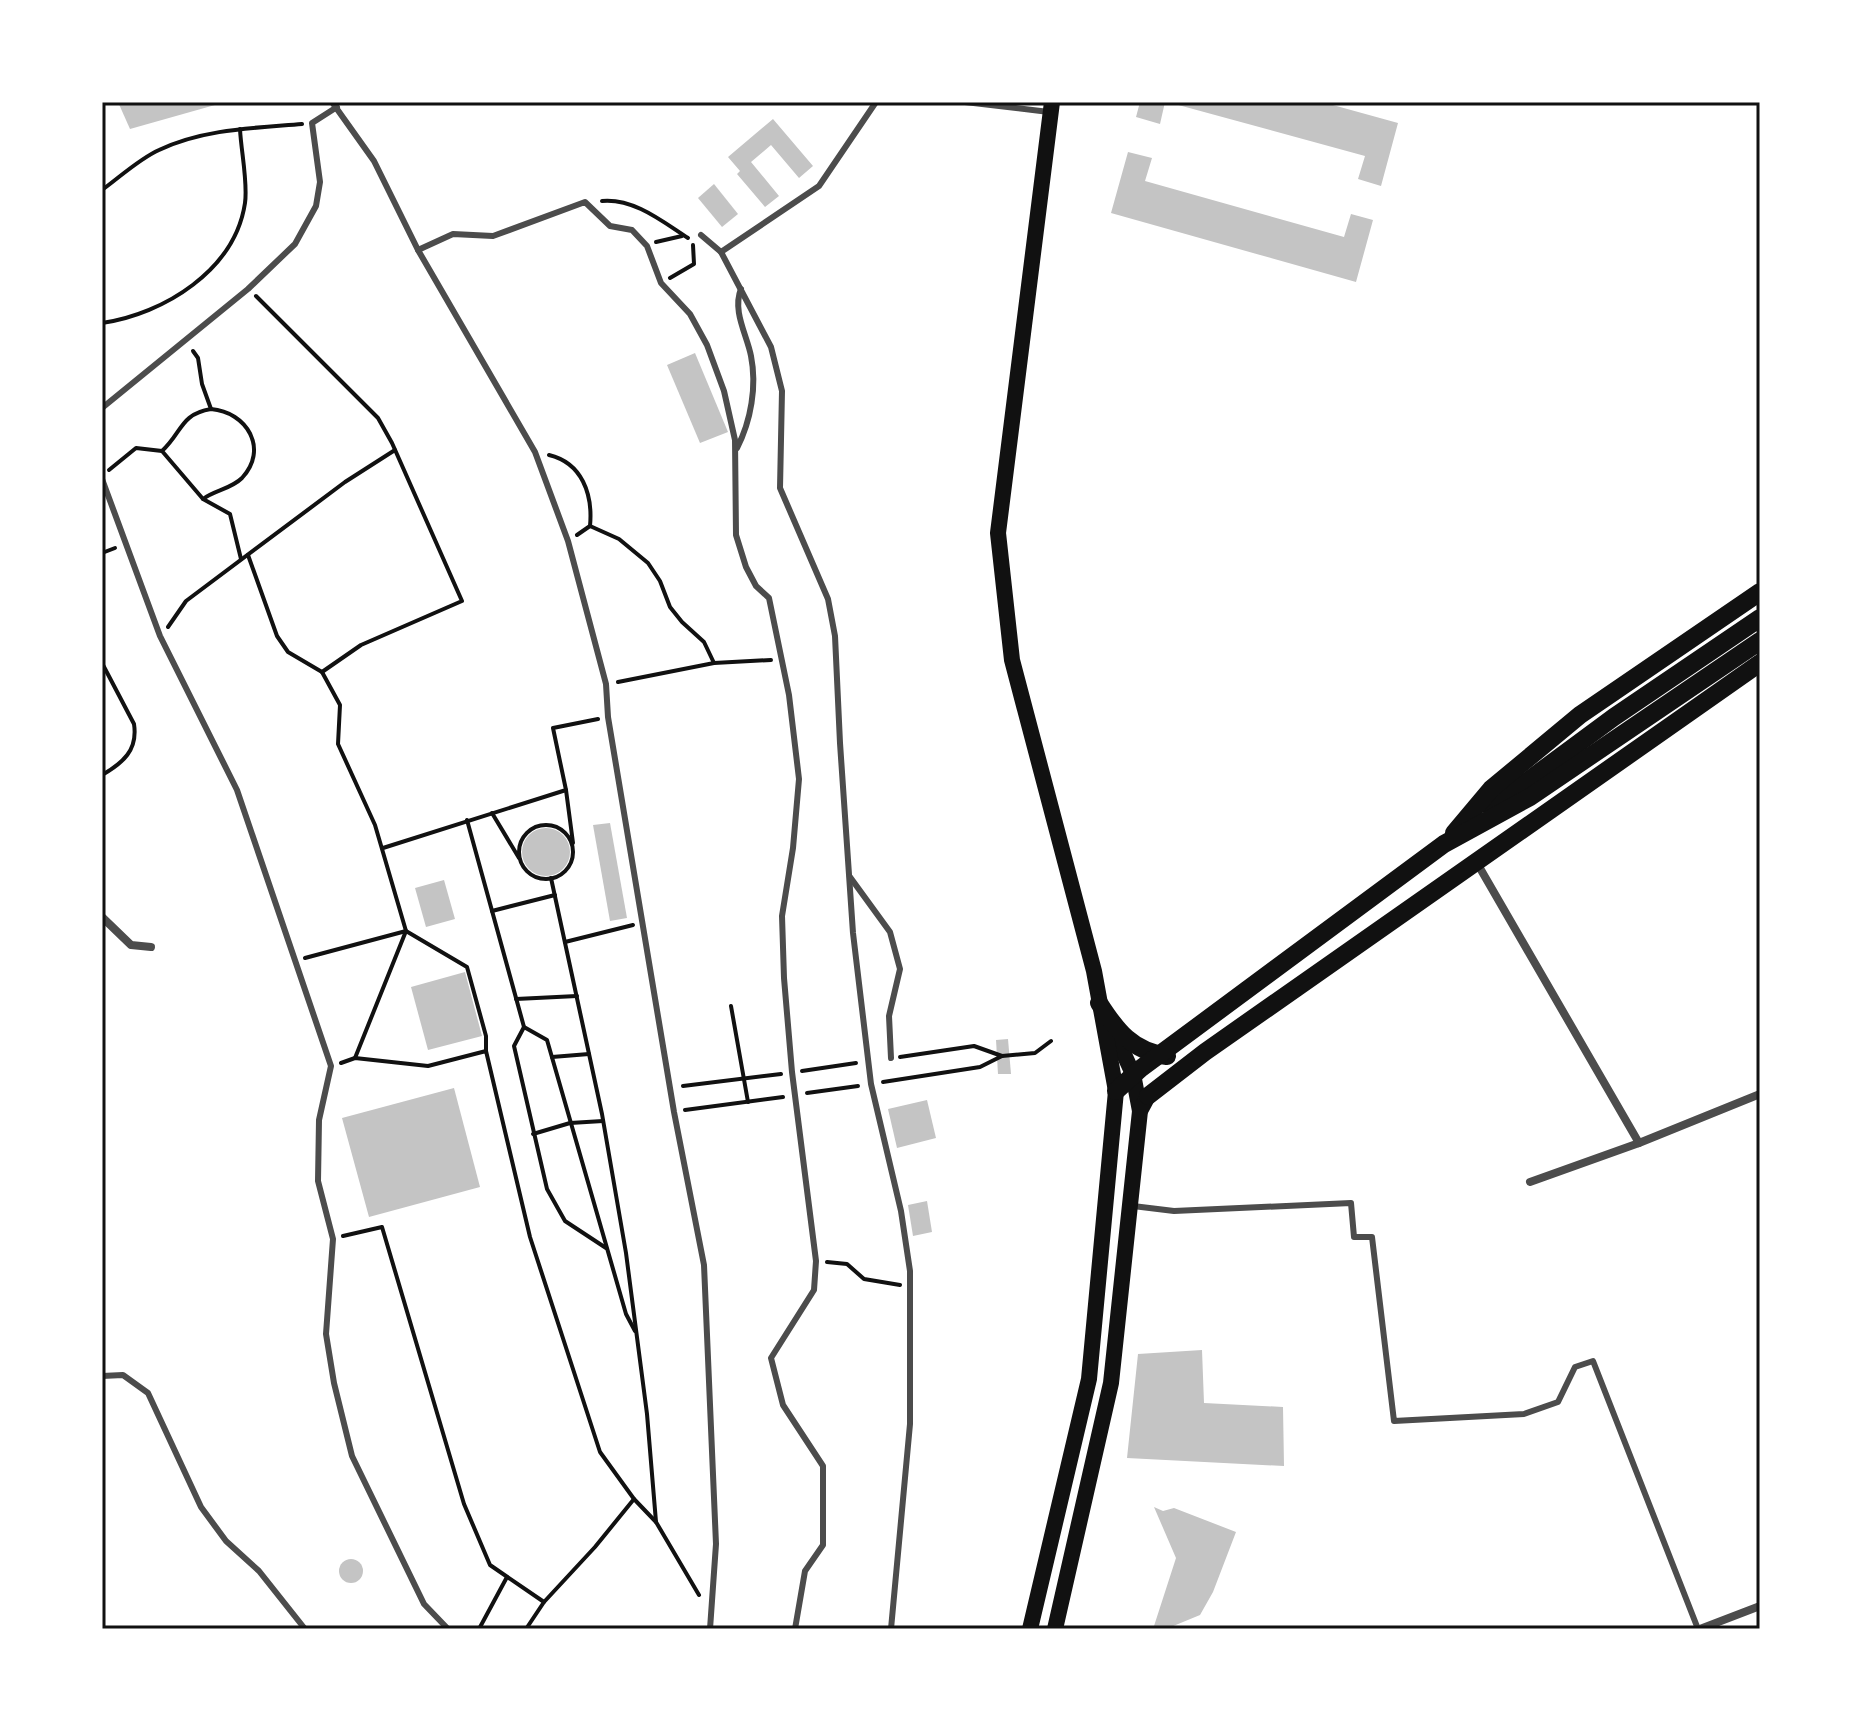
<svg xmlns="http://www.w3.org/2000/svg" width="1862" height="1731" viewBox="0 0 1862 1731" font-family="'PT Sans',sans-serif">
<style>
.building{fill:#c4c4c4}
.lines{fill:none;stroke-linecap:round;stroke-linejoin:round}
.path{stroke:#111;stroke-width:4}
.service{stroke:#4c4c4c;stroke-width:6}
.minor{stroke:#4c4c4c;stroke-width:8}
.secondary{stroke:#111;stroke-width:16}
.primary{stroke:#111;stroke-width:18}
.neatline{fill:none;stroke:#111;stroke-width:3}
</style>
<rect width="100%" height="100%" fill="#fff"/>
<g class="building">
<path d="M118 102H222V103L130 129Z"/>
<path d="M1140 102H1165L1160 124 1136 117Z"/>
<path d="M1322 102 1398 123 1381 186 1358 179 1365 156 1171 103Z"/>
<path d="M773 119 813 166 799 178 771 145 751 162 779 196 765 207 737 174 740 171 728 157Z"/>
<path d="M1128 152 1152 158 1145 181 1344 237 1351 214 1373 220 1356 282 1111 213Z"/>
<path d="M714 184 738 214 722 227 698 198Z"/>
<path d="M695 353 728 432 700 443 667 365Z"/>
<path d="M610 823 627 918 610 921 593 825Z"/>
<circle cx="546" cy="852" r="24"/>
<path d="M444 880 455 919 426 927 415 888Z"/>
<path d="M465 972 482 1036 428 1050 411 987Z"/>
<path d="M1008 1039 1011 1074H998L996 1040Z"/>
<path d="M454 1088 480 1187 369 1217 342 1118Z"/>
<path d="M927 1100 936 1138 897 1148 888 1109Z"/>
<path d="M927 1201 932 1232 913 1236 908 1205Z"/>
<path d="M1202 1350 1204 1403 1283 1407 1284 1466 1127 1458 1138 1354Z"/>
<path d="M1154 1507 1163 1511 1174 1508 1236 1532 1213 1592 1200 1615 1166 1629 1154 1626 1176 1558Z"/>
<circle cx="351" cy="1571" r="12"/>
</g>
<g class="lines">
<g class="path">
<path d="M102 190C120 177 139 159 159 150 203 129 254 128 302 124"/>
<path d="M602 201C634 198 663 222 688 238"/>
<path d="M656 242 682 236"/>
<path d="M670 278 694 264 693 245"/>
<path d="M256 296 378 418 392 443 462 601 361 645 322 672"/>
<path d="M102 323C164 314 235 270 245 203 248 182 241 151 240 129"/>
<path d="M193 351 198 358 202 384 211 409"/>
<path d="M211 409C247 412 269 449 242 478 231 489 215 490 203 499L162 451C182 433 180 414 211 409Z"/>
<path d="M549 455C582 463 593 494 590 526L577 535"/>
<path d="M109 470 136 448 162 451"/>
<path d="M203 499 230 514 241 559"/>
<path d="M590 526 619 539 648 563 660 581 670 607 682 622 704 642 714 663"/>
<path d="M102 553 115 548"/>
<path d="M248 555 277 636 288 652 322 672 340 705 338 744 375 825 406 931 355 1058"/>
<path d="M168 627 186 601 345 482 395 450"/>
<path d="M102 663 134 724C138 750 123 763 102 775"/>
<path d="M618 682 714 663 771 660"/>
<path d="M566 790 573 843"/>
<path d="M492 813 519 858"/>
<path d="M467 820 524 1027 547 1040 626 1314 635 1331"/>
<circle cx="546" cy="852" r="27"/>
<path d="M383 848 566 790 553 728 598 719"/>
<path d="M551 878 602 1114 626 1253 647 1414 656 1522 699 1595"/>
<path d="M492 911 555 895"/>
<path d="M565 942 633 925"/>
<path d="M305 958 406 931 467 967 486 1036V1051"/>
<path d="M516 999 577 996"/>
<path d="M731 1006 748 1102"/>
<path d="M524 1027 514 1046 547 1189 565 1221 606 1248"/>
<path d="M1002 1056 1035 1053 1051 1041"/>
<path d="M552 1057 589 1054"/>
<path d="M341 1063 355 1058 428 1066 486 1051 530 1237 600 1452 634 1499 656 1522"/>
<path d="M802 1071 856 1063"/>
<path d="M883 1082 980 1067 1002 1056 974 1046 900 1057"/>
<path d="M683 1086 781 1074"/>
<path d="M807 1093 858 1086"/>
<path d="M685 1110 783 1097"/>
<path d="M533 1134 570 1123 603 1121"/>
<path d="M343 1236 382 1227 464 1504 490 1565 544 1602 526 1629"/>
<path d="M827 1262 847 1264 864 1279 900 1285"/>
<path d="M544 1602 595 1547 634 1499"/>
<path d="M479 1629 507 1577"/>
</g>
<g class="service">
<path d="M332 102 374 161 418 250 535 452 568 541 606 684 608 717 674 1112 704 1265 716 1544 710 1629"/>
<path d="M965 102 1049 112"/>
<path d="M701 235 721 252 771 347 782 391 780 488 828 599 835 636 840 743 853 933 871 1084 901 1211 910 1271V1424L891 1629"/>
<path d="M418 250 453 234 493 236 585 202 610 226 632 230 647 246 661 283 690 314 707 345 724 391 735 440 736 535 746 567 756 586 769 598 789 695 799 779 793 848 782 916 784 978 792 1072 816 1261 814 1290 771 1358 783 1405 823 1466V1545L805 1571 795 1629"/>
<path d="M721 252 819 186 876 102"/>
<path d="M102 408 248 289 295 244 316 206 320 182 312 123 337 107"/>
<path d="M737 448C751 421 757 386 751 356 747 335 732 311 741 289"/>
<path d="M102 479 160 636 237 790 331 1066 319 1120 318 1181 333 1239 326 1334 334 1383 352 1456 424 1604 448 1629"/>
<path d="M850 877 890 932 900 969 889 1016 891 1058"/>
<path d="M1133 1206 1174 1211 1351 1203 1354 1237H1372L1394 1421 1524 1414 1558 1402 1575 1367 1593 1361 1698 1629"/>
<path d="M102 1376 123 1375 148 1393 201 1507 226 1541 259 1571 305 1629"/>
</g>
<g class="minor">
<path d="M1477 863 1639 1143"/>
<path d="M102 917 131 945 151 947"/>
<path d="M1530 1182 1639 1143 1760 1094"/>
<path d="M1700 1629 1760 1606"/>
</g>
<g class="secondary">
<path d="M1111 1026 1133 1074 1140 1111"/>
<path d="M1030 1629 1089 1379 1116 1091 1094 971 1012 660 998 533 1052 102"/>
<path d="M1055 1629 1111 1383 1140 1111 1148 1096"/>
</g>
<g class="primary">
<path d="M1491 808 1614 717 1760 618"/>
<path d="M1454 833 1491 789 1580 715 1760 592"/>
<path d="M1099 1003C1117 1031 1132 1051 1167 1056"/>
<path d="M1116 1091 1140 1069 1444 844 1530 797 1760 641"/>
<path d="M1148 1096 1205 1052 1760 663"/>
</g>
</g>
<rect width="1862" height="1731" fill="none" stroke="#ffffff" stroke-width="208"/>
<rect x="104" y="104" width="1654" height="1523" class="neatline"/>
</svg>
